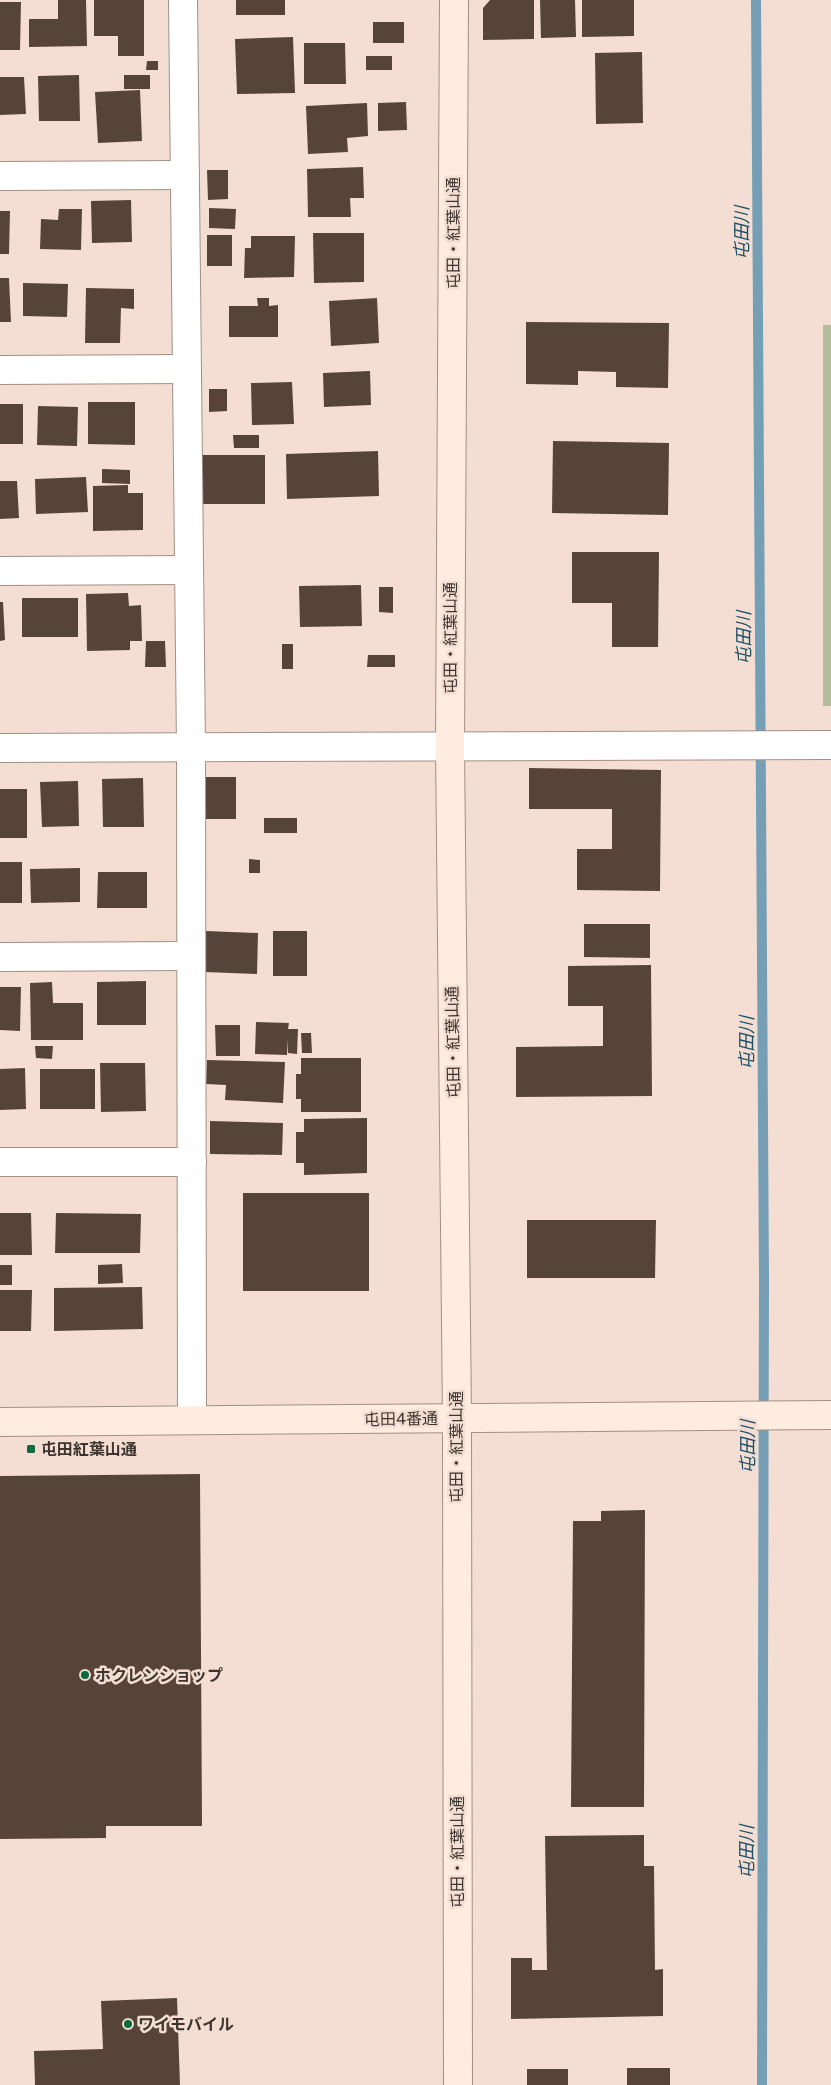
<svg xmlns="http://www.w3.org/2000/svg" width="831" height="2085" viewBox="0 0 831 2085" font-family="'Public Sans','Noto Sans JP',sans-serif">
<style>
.green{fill:#b4bc9a}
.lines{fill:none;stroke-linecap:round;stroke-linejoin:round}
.stream{stroke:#769fb5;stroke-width:10}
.building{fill:#56443b}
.street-casing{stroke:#a38f84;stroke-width:30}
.secondary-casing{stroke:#a38f84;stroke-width:30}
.street{stroke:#fff;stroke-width:28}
.secondary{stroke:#feece0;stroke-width:28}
.poi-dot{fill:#096b3f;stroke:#f4ded3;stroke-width:2}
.labels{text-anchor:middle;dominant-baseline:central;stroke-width:5;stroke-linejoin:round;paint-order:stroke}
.street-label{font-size:16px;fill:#3d3530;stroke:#f4ded3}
.poi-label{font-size:16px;font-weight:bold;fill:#3d3530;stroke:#f4ded3;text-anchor:start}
.water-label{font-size:18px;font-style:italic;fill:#1b5068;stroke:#f4ded3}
</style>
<rect width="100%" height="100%" fill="#f4ded3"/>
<rect class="green" x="823" y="325" width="8" height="381"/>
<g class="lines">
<path class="stream" d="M756 0 764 1280 762 2085"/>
</g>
<g class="building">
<path d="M58 0H86L87 46 29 47V19H58Z"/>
<path d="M94 0H144V56H118V36H94Z"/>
<rect x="236" y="0" width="49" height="15"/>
<path d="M490 0H534V39L483 40V8Z"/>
<path d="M540 0H575L576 37 541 38Z"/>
<path d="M582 0H634V36L582 37Z"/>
<path d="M0 2H21L20 50H0Z"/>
<rect x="373" y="22" width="31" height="21"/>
<path d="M293 37 295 93 237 94 235 39Z"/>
<path d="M304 43H345L346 84H304Z"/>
<path d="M642 52 643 123 596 124 595 53Z"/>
<rect x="366" y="56" width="26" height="14"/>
<path d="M147 61H158V70H146Z"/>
<path d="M79 75 80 121H39L38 76Z"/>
<rect x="124" y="75" width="26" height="14"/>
<path d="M0 77H24L26 114 0 115Z"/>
<path d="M140 90 142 141 98 143 95 92Z"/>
<path d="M406 102 407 130 378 131V103Z"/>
<path d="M367 103 368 136 347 138 348 152 308 154 306 106Z"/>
<path d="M363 167 364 198H350L351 217H308L307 169Z"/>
<path d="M207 170H228V199L208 200Z"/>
<path d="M131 200 132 242 92 243 91 201Z"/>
<path d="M209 208 236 209 235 229 209 228Z"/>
<path d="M59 209H82L81 250 40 249 41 219 58 220Z"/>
<path d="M0 211H10L9 254H0Z"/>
<path d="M313 233H364V282L314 283Z"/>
<rect x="207" y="235" width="25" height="31"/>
<path d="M251 236H295L294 277 244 278 245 248H251Z"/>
<path d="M0 278H9L11 322H0Z"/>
<path d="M23 283 68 284 67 317 23 316Z"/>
<path d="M86 288 134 289V309L121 308 120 343H85Z"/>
<path d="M257 298H269V306L278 305V337H229V306H258Z"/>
<path d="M377 298 379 343 331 346 329 301Z"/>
<path d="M526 322 669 323 668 388 616 387V372L578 371V385L526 384Z"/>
<path d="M370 371 371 405 324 407 323 373Z"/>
<path d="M292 382 294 424 252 425 251 383Z"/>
<path d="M209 389H227V411L209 412Z"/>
<path d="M88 402H135V445L88 444Z"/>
<rect x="0" y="404" width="23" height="40"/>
<path d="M38 406 78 407 77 446 37 445Z"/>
<path d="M233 435H259V448H234Z"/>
<path d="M553 441 669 443 668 515 552 513Z"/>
<path d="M378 451 379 496 287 499 286 454Z"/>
<path d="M202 455H265V504H201Z"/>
<path d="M102 469 130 470V484L102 483Z"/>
<path d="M86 477 88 512 36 514 35 479Z"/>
<path d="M0 481H17L19 518 0 519Z"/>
<path d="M128 485V493H143V530L93 531V486Z"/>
<path d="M572 552H659L658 647H612V603H572Z"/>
<path d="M361 585 362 626 300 627 299 586Z"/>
<path d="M379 587H393V613L379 612Z"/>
<path d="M128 593 129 606 141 605 142 641H130V650L87 651 86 594Z"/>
<rect x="22" y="598" width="56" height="39"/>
<path d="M0 602H3L5 640 0 641Z"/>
<path d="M146 641H165L166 667H145Z"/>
<rect x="282" y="644" width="11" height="25"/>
<path d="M368 655H395V667H367Z"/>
<path d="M529 768 661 770 660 891 577 890V849H612V809H529Z"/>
<rect x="206" y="777" width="30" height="42"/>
<path d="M143 778 144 827H103L102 779Z"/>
<path d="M78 781 79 826 42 827 40 782Z"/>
<rect x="0" y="789" width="27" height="49"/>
<rect x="264" y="818" width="33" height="15"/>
<path d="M249 859 260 860V873H249Z"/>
<rect x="0" y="862" width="22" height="41"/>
<path d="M80 868V902L31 903 30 869Z"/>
<path d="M98 872H147V908H97Z"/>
<path d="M584 924H650V958L584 957Z"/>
<path d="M206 931 258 933 257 974 205 972Z"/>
<rect x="273" y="931" width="34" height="45"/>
<path d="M651 965 652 1096 516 1097V1047L603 1046V1006H568V966Z"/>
<path d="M146 981V1025H97V982Z"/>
<path d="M52 982 53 1003H83V1040H31L30 983Z"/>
<path d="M0 987H21L20 1031 0 1030Z"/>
<path d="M256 1022 289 1023 288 1029H298L297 1054 288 1053V1039L287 1055 255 1054Z"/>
<path d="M215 1025H240V1056H216Z"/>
<path d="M301 1033H311L312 1053H302Z"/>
<path d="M35 1046H53L52 1059 36 1058Z"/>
<path d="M301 1058H361V1112H301V1099H296V1074H301Z"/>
<path d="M207 1060 285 1062 283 1103 225 1100 226 1085 206 1084Z"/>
<path d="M100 1063H145L146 1111 101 1112Z"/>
<path d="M25 1068 26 1109 0 1110V1069Z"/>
<rect x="40" y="1069" width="55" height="40"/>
<path d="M367 1118V1173L304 1175V1163H296V1132H304V1119Z"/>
<path d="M210 1121 283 1123 282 1155 210 1154Z"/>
<rect x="243" y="1193" width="126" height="98"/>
<path d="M0 1213H31L32 1255H0Z"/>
<path d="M56 1213 141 1214 140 1253H55Z"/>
<path d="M527 1220H656L655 1278H527Z"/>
<path d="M122 1264 123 1283 98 1284V1265Z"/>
<rect x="0" y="1265" width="12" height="20"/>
<path d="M142 1287 143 1329 54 1331V1288Z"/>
<path d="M0 1290H32L31 1331H0Z"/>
<path d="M200 1474 202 1826H106V1838L0 1839V1476Z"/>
<path d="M645 1510 644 1807H571L573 1521H601V1511Z"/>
<path d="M644 1835V1866H654L655 1970 663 1969V2016L511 2019V1958H532V1970H547L545 1836Z"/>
<path d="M177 1998 180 2085H35L34 2051 103 2049 101 2001Z"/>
<rect x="627" y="2068" width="43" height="17"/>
<rect x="527" y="2069" width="41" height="16"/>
</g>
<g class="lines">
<defs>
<g id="street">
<path d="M183 0 191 748 192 1420"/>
<path d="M0 176 185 175"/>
<path d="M0 370 187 369"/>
<path d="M0 571 189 570"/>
<path d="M0 748 831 745"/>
<path d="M0 957 191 956"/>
<path d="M0 1162H192"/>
</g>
<g id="secondary">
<path d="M454 0 450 747 457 1418 458 2085"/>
<path d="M0 1422 831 1415"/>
</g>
</defs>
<use href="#street" class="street-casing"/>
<use href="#secondary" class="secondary-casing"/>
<use href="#street" class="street"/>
<use href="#secondary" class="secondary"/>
</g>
<g class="poi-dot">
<rect x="26" y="1444" width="10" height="10" rx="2.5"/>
<circle cx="85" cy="1675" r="5"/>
<circle cx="128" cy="2024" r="5"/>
</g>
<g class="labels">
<g class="street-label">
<text transform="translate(453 233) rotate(-90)">屯田・紅葉山通</text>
<text transform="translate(450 638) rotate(-90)">屯田・紅葉山通</text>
<text transform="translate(453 1042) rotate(-91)">屯田・紅葉山通</text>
<text transform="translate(401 1419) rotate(-1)">屯田4番通</text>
<text transform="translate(456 1447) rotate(-90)">屯田・紅葉山通</text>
<text transform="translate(457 1852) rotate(-90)">屯田・紅葉山通</text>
</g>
<g class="poi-label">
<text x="41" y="1449">屯田紅葉山通</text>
<text x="95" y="1675">ホクレンショップ</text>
<text x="138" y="2024">ワイモバイル</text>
</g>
<g class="water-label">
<text transform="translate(741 233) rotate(-90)">屯田川</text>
<text transform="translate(743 638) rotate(-90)">屯田川</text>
<text transform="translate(746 1043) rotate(-90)">屯田川</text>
<text transform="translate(747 1447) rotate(-90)">屯田川</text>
<text transform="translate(746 1852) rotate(-90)">屯田川</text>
</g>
</g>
</svg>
